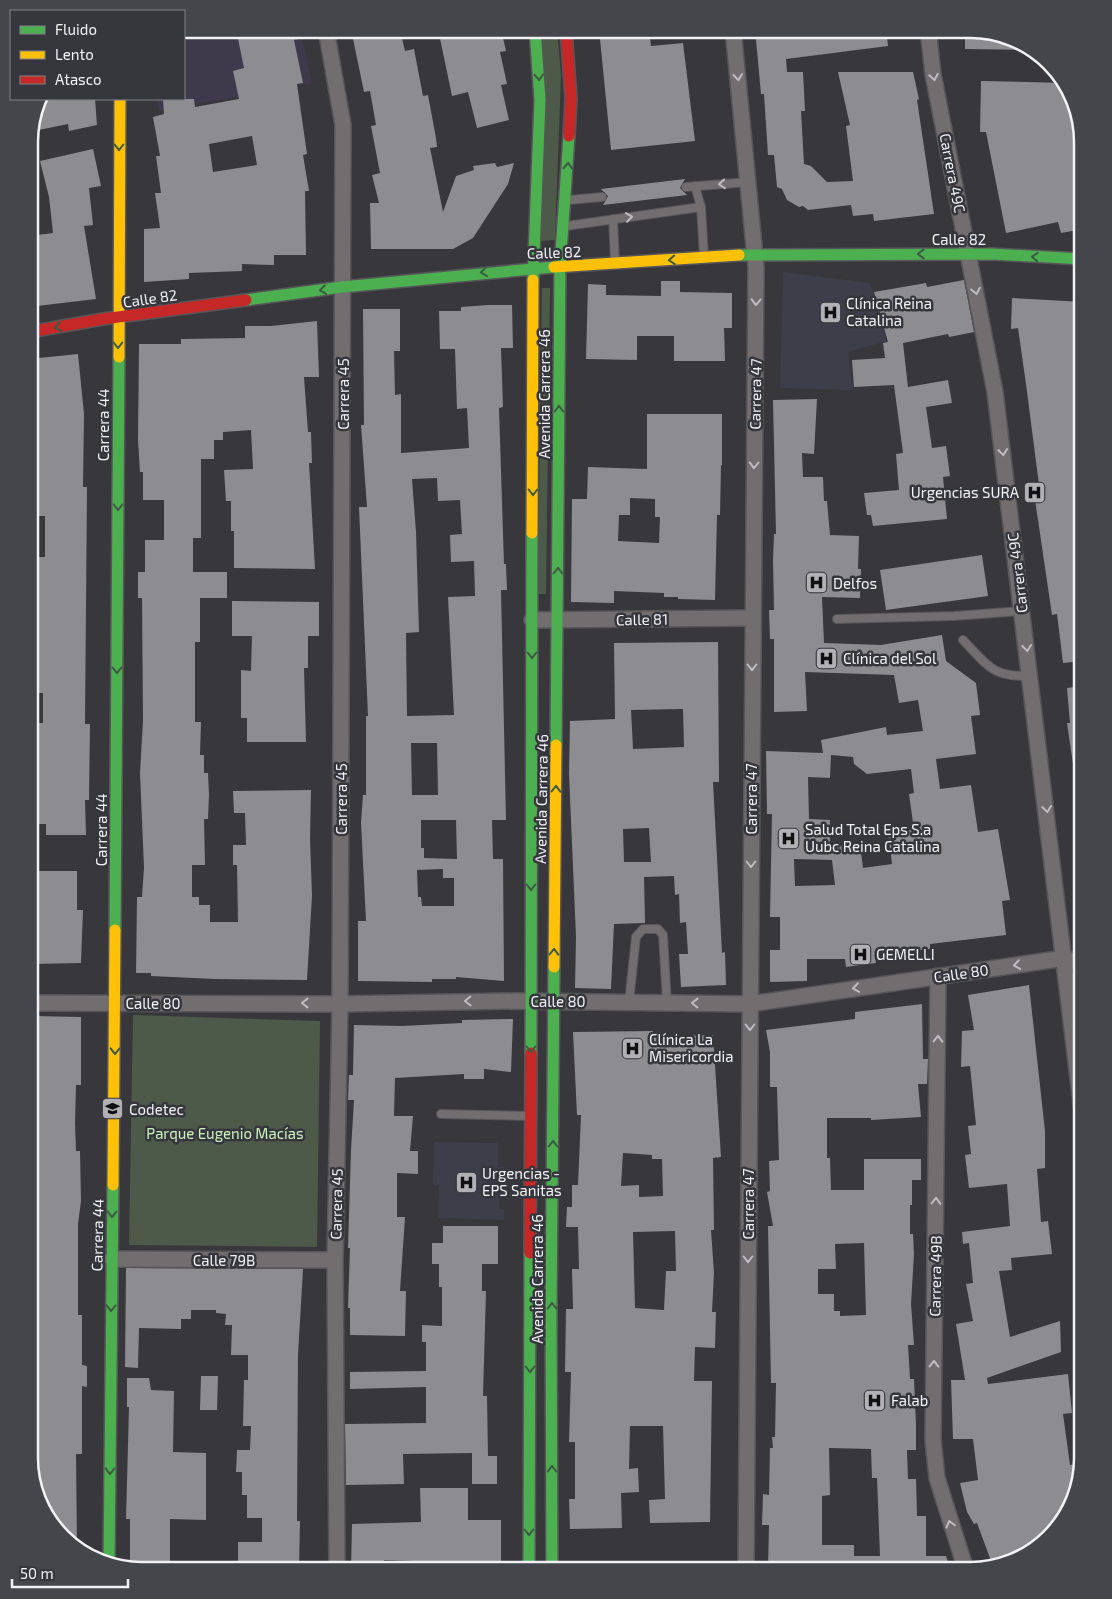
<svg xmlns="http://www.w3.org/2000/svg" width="1112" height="1599" viewBox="0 0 1112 1599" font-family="'Exo 2',sans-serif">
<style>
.built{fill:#3e3e4a}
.education{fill:#3f3a4b}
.green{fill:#4d5a49}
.building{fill:#8d8c90;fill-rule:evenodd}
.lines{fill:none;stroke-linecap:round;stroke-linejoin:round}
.lane-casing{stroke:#565659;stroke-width:10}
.street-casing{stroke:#565659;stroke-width:18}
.fast-casing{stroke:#565659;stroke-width:14}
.slow-casing{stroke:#565659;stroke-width:14}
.jam-casing{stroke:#565659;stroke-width:14}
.lane{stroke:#726d6f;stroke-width:8}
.street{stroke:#726d6f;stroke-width:15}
.fast{stroke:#4caf50;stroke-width:11}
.slow{stroke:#ffc107;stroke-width:11}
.jam{stroke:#c62828;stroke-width:11}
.oneway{stroke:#3d5a43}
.oneway2{stroke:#bebcc0}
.labels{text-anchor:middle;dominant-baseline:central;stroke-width:5;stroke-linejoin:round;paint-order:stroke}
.street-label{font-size:15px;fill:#f1f1f6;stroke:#36363d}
.poi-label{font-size:15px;fill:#f1f1f6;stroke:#36363d;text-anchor:start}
.park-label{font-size:15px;fill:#ccf2bd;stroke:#36363d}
.rim{fill:none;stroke:#f1f1f6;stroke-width:2.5}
</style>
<rect width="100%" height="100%" fill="#37373c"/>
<g class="built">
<path d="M783 272 870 283 887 341 848 352 853 390 780 388Z"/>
<path d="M434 1142 498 1143V1167H504L506 1171 505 1175 499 1179V1209H504V1220L438 1218 439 1185H433Z"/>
</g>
<path class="education" d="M184 29H300L312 83 159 111 157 99H184Z"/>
<g class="green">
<path d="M543 29H557L561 75 555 240 541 241Z"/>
<path d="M542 288H550L546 594H538Z"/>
<path d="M133 1015 320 1021 317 1247 129 1245Z"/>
</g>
<g class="building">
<path d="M236 29H317V35L294 40 303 83 297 84 307 154 303 155 309 191H305L306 255H274V265L242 264V271L189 273V279L144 282V229L160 228 155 193H161L156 156H160L153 117 164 114 163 99H194L195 107 239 99 233 71 244 68ZM252 136 257 165 213 172 209 144Z"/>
<path d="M351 29H400L405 51 414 49 423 96 428 95 436 138 437 147 430 148 443 212 456 176 474 170 473 166 495 163 497 167 514 163 508 184 473 238 453 249H371L370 203H379L372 175 380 173 371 126 376 125 370 91 364 92Z"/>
<path d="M438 29H501L506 51 500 52 507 84 501 85 509 120 477 128 468 92 452 96Z"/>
<path d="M599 29H649L651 46 683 43 695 141 611 150Z"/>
<path d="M755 29H807L808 31 826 29H886L888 46 786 59 787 72H803L805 111H801L804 164 811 166 827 182 853 181 846 126 850 125 838 72H913L919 99 917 100 934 214 874 221 873 214 853 216 851 205 808 210 803 206 799 207 787 200 782 189 777 187 774 155H768L764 94H761Z"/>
<path d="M965 29H978L1027 44 1034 50 965 49Z"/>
<path d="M981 81 1066 83V95H1071L1083 141V229L1061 233 1058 222 1006 233 986 132H980Z"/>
<path d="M37 99H95L97 125 69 131 68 124 29 132Z"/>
<path d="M93 149 101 186 89 188 93 225 84 226 96 299 29 307V236L53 233 49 197 40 161Z"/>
<path d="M685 179 680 188 687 195 603 205 608 196 601 189Z"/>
<path d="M964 280 974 332 949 337 948 334 903 343 908 387 948 380 952 403 926 407 932 448 946 446 950 476 943 477 947 519 873 526 871 515H867L864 493 899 490 896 454 903 453 894 385 854 387 852 360 885 358 883 343 888 342 874 292 926 283 927 287Z"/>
<path d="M661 281H680V292L732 293V328H724L725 361H674V336H637V360L586 359 588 284 606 285V295L661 296Z"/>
<path d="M1012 298 1083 302V661L1063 663 1057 614 1052 615 1033 486 1039 485 1026 384 1018 328 1011 329Z"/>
<path d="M488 305H512L513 348H501L503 407 499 408 504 564H506L507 590H501L506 820H492L493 859H503L504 981 456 977V979H432V982L358 981V921H366L361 823 363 795H366V716H368L359 507H367L361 425H364L363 309H400V351H394L395 395 401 394V453L469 448 467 408 457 409 455 349H440L439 311H461V307ZM437 478 438 501 460 500 462 534 450 535 451 562 474 561 475 596 448 597 454 715 407 716 406 633 419 632 416 532 412 479ZM411 743H437L438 795H412ZM421 820H456L457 859 424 858V848H421ZM443 869V878H454V906H422L421 897H418L417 870Z"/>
<path d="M317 321 319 377H304L308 432H311L312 463H309L315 569 234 568V531H231V501H226L224 470 253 469 251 430 223 432V440H214V459H201V538H193V572H227V598H200V642H195V722H201L200 755H204V773H208L209 794 208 819H204L205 865H192V897H199V905H210V922H238L237 865H233V845H246L245 813H234L233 791 311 790 310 838 312 896 307 980 215 979 151 976V973H136L137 897H142L144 868 140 773 143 721 142 598H138V572H145V540H164V500H143V472H140L138 440 139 344H181V339L245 338V326H271Z"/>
<path d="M78 354 84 414 83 487H87L85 724H90L89 800H85L86 835H46V824H34L37 775H31L33 723H43V693H37V674H33L34 658 31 657V625H36L37 557H45V516H32V483H29V359Z"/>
<path d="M817 399 814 454 802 453 803 477H823L824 501H827L830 535 859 536 858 569H861L860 598 822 597 824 643 881 645 942 635 946 661 976 683 980 715 971 716 976 754 936 759 940 789 971 785 978 832 998 829 1010 900 1002 901 1006 935 930 944V949L875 956 876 963 846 967 845 959H807V981L770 982V950H780V917H770L772 814H767L766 751 823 753 821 740 886 727 887 735 923 731 918 700 899 703 894 675 805 672 807 711 774 712V639H770L769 610H774L773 560 774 534H776L773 400ZM831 755 853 757 854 764 867 774 911 769 914 793 909 794 914 830 888 832 892 864 863 868 860 844 830 847V820L809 819 808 777 830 778ZM794 859 832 860 835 885 795 886Z"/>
<path d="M647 414H722V465H721L720 515H717L715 600 678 599V597H664V593L614 591V603L571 602 572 499H587L588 467 647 469ZM630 498 655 499V517H660L659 543 618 541 619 515H630Z"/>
<path d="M982 555 988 596 886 610 880 570Z"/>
<path d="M232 601 319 602V636H308V668H304L306 742H247V718H241V670L251 671 252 636H232Z"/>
<path d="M718 642 719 782H713L722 953 725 952 726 985 681 987 679 954H688L686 922 680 923 679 894 675 895 674 876 644 877 645 923 614 924 611 989 575 988 576 937 569 774 570 721 615 719 614 643ZM683 709 684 747 633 749 631 710ZM649 828 651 862H624L623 829Z"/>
<path d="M1083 686V784L1076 785 1067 723H1070L1067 688Z"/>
<path d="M31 871H77V910H83L81 963 31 964Z"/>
<path d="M1029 985 1045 1131V1168L1037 1169 1041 1222 1048 1221 1052 1254 1011 1258 1012 1270 999 1271 1010 1337 1060 1321 1061 1352 987 1378 988 1384 1068 1374 1072 1413 1063 1414 1070 1465 1082 1463 1068 1514 1027 1555 997 1563 995 1559 991 1561 977 1523 974 1524 967 1512 960 1483 978 1480 973 1439H953L951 1380H965L956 1324 973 1321 966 1284 973 1283 969 1243 963 1244 962 1232 1010 1226 1007 1184 969 1188 965 1155 971 1154 968 1126 976 1125 970 1066 961 1067 962 1031 974 1030 968 995Z"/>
<path d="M922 1004 923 1059H928L927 1084H918L921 1117 871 1120V1118H827V1158H830L831 1190H864V1159H921V1180H912V1205H910V1234H913L914 1254 911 1304 914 1345H908L910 1379H914L916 1425V1450H907L908 1479H916L917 1516H926V1556H946L951 1570H828V1567L796 1566V1570H768L769 1525H762L763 1494 769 1495 770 1448H773L772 1437H775L776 1383H771L768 1226H773L767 1192 770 1191 769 1161 779 1160 777 1087H770V1052L766 1030 855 1019V1012ZM864 1243 866 1315 840 1316V1311H834V1294H818V1269H836L835 1244ZM829 1448 871 1449 872 1478H877L880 1556H854V1545H822V1496L830 1495Z"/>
<path d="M34 1016 81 1017V1085H76L75 1123 76 1151H80L81 1201 78 1224V1315H82V1365L87 1366V1387L82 1386V1454H76L77 1547 44 1514 31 1467H33L32 1417H29V1364L33 1365V1303H29V1267H32V1224H29V1205H31L29 1060H33Z"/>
<path d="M513 1019 511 1072 484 1069V1079H464V1074L395 1078 394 1116H413L410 1151H418V1174L397 1173V1217H405L400 1291H406L405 1336 350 1335V1308H348L350 1248H348L351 1150 354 1100H348L349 1075H353L354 1025 402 1026 462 1023V1020Z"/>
<path d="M653 1031V1037L713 1035 721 1157 713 1158 714 1230H711L714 1273 712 1312H716L715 1348 695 1347 694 1381H712L710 1522 650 1523 649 1500 665 1499 663 1426H630L629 1469 638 1468 639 1492 621 1493 622 1528 570 1529 569 1499H575V1442H569L571 1372H565L566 1309H573L572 1269H579L578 1227H566L567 1207H572V1185H578L581 1115H577L573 1032ZM623 1153 652 1155V1159H662L663 1196 639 1197V1185L621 1186ZM675 1231 676 1271H666L664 1310 635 1308 633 1232Z"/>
<path d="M443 1226H498V1264H482V1291H486L483 1396H487L488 1456H497V1484H472V1453L403 1454 404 1484 346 1485 345 1424 426 1423V1387L350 1389V1372L426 1371V1342H422V1325L442 1326V1287H439V1264H432V1243H443Z"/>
<path d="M126 1268 303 1269 298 1355 297 1521H300L299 1570H238V1542H262V1518H247V1495H242V1472H236L237 1450H250L251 1426H243L244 1380H248V1355H231L232 1325H225L226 1314 216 1313V1310H191V1319H181V1329L139 1328 138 1368 125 1367Z"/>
<path d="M201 1376H218L217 1410H200Z"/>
<path d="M127 1378H149L151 1390 174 1391 173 1452 206 1453V1520L170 1519V1562H159V1570L130 1569V1519H126L129 1407H127Z"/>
<path d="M420 1488H468V1520H501V1570H413V1561L384 1560V1570H351L352 1524 421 1522Z"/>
</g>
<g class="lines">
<defs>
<g id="lane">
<path d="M695 186 701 207 704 256"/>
<path d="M686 187 749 182"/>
<path d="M569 200 602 197"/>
<path d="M613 219 615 262"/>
<path d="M566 226 701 207"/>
<path d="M837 619 954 616 1022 611"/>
<path d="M963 640C988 666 992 677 1030 676"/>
<path d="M629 1002 636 937 643 929H658L663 935 667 1003"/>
<path d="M441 1114 529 1116"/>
</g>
<g id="street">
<path d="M326 29 343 125 340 1004 335 1260 337 1570"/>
<path d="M733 29 756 267 746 1570"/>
<path d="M928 29 933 74 995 392 1083 1120"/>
<path d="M532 620 752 618"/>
<path d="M938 976 933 1440 937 1478 966 1570"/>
<path d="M29 1003 340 1004 516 1001 750 1004 1065 958 1083 965"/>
<path d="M112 1259 335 1260"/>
</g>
<g id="fast">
<path d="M739 255 992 254 1083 259"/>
<path d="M533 280 540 100 535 29"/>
<path d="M246 300 342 287 554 267"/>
<path d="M556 745 560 267 569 136"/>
<path d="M115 930 119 357"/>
<path d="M531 1053 532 533"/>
<path d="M109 1562 113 1185"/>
<path d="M529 1570 530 1253"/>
<path d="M552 1570 551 1307 554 967"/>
</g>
<g id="slow">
<path d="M554 267 739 255"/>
<path d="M119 357 120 99"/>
<path d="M532 533 533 280"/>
<path d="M554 967 556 745"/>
<path d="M113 1185 115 930"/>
</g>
<g id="jam">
<path d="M566 29 571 99 569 136"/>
<path d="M29 332 103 319 246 300"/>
<path d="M530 1253 531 1053"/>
</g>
</defs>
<use href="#lane" class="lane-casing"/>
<use href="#street" class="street-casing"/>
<use href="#fast" class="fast-casing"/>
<use href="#slow" class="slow-casing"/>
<use href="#jam" class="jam-casing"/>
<use href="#lane" class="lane"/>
<use href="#street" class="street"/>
<use href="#fast" class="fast"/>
<use href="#slow" class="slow"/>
<use href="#jam" class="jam"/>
</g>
<defs><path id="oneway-chevron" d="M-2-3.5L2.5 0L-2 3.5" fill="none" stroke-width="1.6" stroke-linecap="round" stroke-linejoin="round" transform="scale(1.25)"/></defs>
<g class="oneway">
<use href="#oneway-chevron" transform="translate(539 77) rotate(87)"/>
<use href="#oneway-chevron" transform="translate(119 147) rotate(90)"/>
<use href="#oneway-chevron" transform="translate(568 166) rotate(-87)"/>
<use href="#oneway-chevron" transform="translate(921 254) rotate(-180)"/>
<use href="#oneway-chevron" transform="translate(1035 257) rotate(-177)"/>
<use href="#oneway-chevron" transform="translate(672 260) rotate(176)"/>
<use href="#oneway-chevron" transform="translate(484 272) rotate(174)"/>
<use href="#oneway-chevron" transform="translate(323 290) rotate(172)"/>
<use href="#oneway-chevron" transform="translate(58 327) rotate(170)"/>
<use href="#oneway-chevron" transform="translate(118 345) rotate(90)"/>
<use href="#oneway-chevron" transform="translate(559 409) rotate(-90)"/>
<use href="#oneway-chevron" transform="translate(533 492) rotate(90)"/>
<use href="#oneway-chevron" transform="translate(118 507) rotate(90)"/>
<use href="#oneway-chevron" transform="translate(558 571) rotate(-90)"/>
<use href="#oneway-chevron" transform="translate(532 655) rotate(90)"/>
<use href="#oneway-chevron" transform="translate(117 670) rotate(90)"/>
<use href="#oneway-chevron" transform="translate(556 789) rotate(-89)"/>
<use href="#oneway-chevron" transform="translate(531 887) rotate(90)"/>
<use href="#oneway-chevron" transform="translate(554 952) rotate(-89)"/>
<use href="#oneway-chevron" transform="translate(531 1049) rotate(90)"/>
<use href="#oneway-chevron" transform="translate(115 1051) rotate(91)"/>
<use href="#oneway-chevron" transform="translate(553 1144) rotate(-90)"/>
<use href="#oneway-chevron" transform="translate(112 1214) rotate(91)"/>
<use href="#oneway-chevron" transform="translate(552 1306) rotate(-90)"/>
<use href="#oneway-chevron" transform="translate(111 1308) rotate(91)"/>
<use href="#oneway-chevron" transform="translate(530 1369) rotate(90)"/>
<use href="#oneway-chevron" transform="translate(552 1469) rotate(-90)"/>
<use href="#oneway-chevron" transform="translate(110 1471) rotate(91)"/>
<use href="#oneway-chevron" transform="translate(529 1532) rotate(90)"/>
</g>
<g class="oneway2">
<use href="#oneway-chevron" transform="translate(738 77) rotate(84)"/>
<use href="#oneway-chevron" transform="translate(934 77) rotate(80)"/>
<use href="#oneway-chevron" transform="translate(722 184) rotate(175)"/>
<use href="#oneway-chevron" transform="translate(629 217) rotate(-8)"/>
<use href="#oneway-chevron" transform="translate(976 291) rotate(79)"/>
<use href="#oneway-chevron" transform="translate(756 302) rotate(91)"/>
<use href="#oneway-chevron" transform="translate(1003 452) rotate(83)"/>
<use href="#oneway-chevron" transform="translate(754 465) rotate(91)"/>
<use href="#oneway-chevron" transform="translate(1027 648) rotate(83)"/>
<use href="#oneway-chevron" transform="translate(752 667) rotate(90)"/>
<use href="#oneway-chevron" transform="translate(1047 809) rotate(83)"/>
<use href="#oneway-chevron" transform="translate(751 864) rotate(90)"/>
<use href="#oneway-chevron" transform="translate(1017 965) rotate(172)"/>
<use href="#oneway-chevron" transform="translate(856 988) rotate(172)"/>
<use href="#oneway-chevron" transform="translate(468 1001) rotate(179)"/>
<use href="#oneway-chevron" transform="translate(305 1003) rotate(-180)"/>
<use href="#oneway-chevron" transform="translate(695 1003) rotate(-179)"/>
<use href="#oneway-chevron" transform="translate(750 1027) rotate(90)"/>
<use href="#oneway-chevron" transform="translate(938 1039) rotate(-89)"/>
<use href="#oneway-chevron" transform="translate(936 1201) rotate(-89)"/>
<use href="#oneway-chevron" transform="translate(748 1259) rotate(90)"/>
<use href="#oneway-chevron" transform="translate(934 1364) rotate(-89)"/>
<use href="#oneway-chevron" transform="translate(950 1524) rotate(-106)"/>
</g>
<defs>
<symbol id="hospital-square" viewBox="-11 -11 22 22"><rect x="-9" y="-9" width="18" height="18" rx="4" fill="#b0b0b5" stroke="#36363d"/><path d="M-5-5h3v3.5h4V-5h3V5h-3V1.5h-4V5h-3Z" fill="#111"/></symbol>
<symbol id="university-square" viewBox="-11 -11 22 22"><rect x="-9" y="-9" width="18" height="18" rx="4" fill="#b0b0b5" stroke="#36363d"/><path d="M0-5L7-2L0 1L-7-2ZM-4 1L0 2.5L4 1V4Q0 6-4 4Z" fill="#111"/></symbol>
</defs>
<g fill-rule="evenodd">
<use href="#hospital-square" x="818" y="300" width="25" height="25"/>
<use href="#hospital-square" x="1022" y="480" width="25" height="25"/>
<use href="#hospital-square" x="804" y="570" width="25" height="25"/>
<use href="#hospital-square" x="814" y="646" width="25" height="25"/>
<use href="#hospital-square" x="776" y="826" width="25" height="25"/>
<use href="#hospital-square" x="848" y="942" width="25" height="25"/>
<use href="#hospital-square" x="620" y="1036" width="25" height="25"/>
<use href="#university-square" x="100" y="1096" width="25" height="25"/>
<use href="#hospital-square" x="454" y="1170" width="25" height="25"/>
<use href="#hospital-square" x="862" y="1388" width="25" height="25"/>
</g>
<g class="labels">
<g class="street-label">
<text transform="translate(953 173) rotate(79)">Carrera 49C</text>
<text x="959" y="239">Calle 82</text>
<text transform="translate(554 252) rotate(-2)">Calle 82</text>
<text transform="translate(150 298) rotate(-8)">Calle 82</text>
<text transform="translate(343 394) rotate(-90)">Carrera 45</text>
<text transform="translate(544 394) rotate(-90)">Avenida Carrera 46</text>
<text transform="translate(755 394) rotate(-89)">Carrera 47</text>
<text transform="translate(103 425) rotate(-90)">Carrera 44</text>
<text transform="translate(1017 573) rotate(-97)">Carrera 49C</text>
<text transform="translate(642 619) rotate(-1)">Calle 81</text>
<text transform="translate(341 799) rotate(-90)">Carrera 45</text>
<text transform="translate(541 799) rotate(-89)">Avenida Carrera 46</text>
<text transform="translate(751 799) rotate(-90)">Carrera 47</text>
<text transform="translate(101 830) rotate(-90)">Carrera 44</text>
<text transform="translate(961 973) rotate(-8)">Calle 80</text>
<text x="558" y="1001">Calle 80</text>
<text x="153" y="1003">Calle 80</text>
<text transform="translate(336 1204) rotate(-89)">Carrera 45</text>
<text transform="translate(748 1204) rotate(-90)">Carrera 47</text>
<text transform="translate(97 1235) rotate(-89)">Carrera 44</text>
<text x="224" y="1260">Calle 79B</text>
<text transform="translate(935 1276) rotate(-89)">Carrera 49B</text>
<text transform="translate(537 1279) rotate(-90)">Avenida Carrera 46</text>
</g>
<g class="poi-label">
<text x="846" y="303">Clínica Reina<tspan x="846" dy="17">Catalina</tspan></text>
<text x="1019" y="492" text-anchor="end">Urgencias SURA</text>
<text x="833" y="583">Delfos</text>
<text x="843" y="658">Clínica del Sol</text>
<text x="805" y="829">Salud Total Eps S.a<tspan x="805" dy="17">Uubc Reina Catalina</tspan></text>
<text x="876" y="954">GEMELLI</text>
<text x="649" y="1039">Clínica La<tspan x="649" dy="17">Misericordia</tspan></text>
<text x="129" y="1109">Codetec</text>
<text x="482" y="1173">Urgencias -<tspan x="482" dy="17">EPS Sanitas</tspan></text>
<text x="891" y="1400">Falab</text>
</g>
<g class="park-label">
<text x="225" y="1133">Parque Eugenio Macías</text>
</g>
</g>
<path d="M0 0H1112V1599H0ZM142 38H970A104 104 0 0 1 1074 142V1458A104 104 0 0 1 970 1562H142A104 104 0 0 1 38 1458V142A104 104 0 0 1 142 38Z" fill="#45454c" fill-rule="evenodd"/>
<path class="rim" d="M142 38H970A104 104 0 0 1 1074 142V1458A104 104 0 0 1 970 1562H142A104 104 0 0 1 38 1458V142A104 104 0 0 1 142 38Z"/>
<rect x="10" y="10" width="175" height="90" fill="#36363d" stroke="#818187"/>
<rect x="20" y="26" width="25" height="8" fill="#4caf50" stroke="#818187"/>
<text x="55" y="35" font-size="15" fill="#f1f1f6">Fluido</text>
<rect x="20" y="51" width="25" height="8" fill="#ffc107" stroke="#818187"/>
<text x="55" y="60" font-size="15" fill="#f1f1f6">Lento</text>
<rect x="20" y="76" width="25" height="8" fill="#c62828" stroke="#818187"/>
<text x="55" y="85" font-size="15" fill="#f1f1f6">Atasco</text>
<path d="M12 1579v8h116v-8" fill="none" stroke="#f1f1f6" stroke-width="2.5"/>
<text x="20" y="1579" font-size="15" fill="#f1f1f6" stroke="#36363d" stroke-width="4" paint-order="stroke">50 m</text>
</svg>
